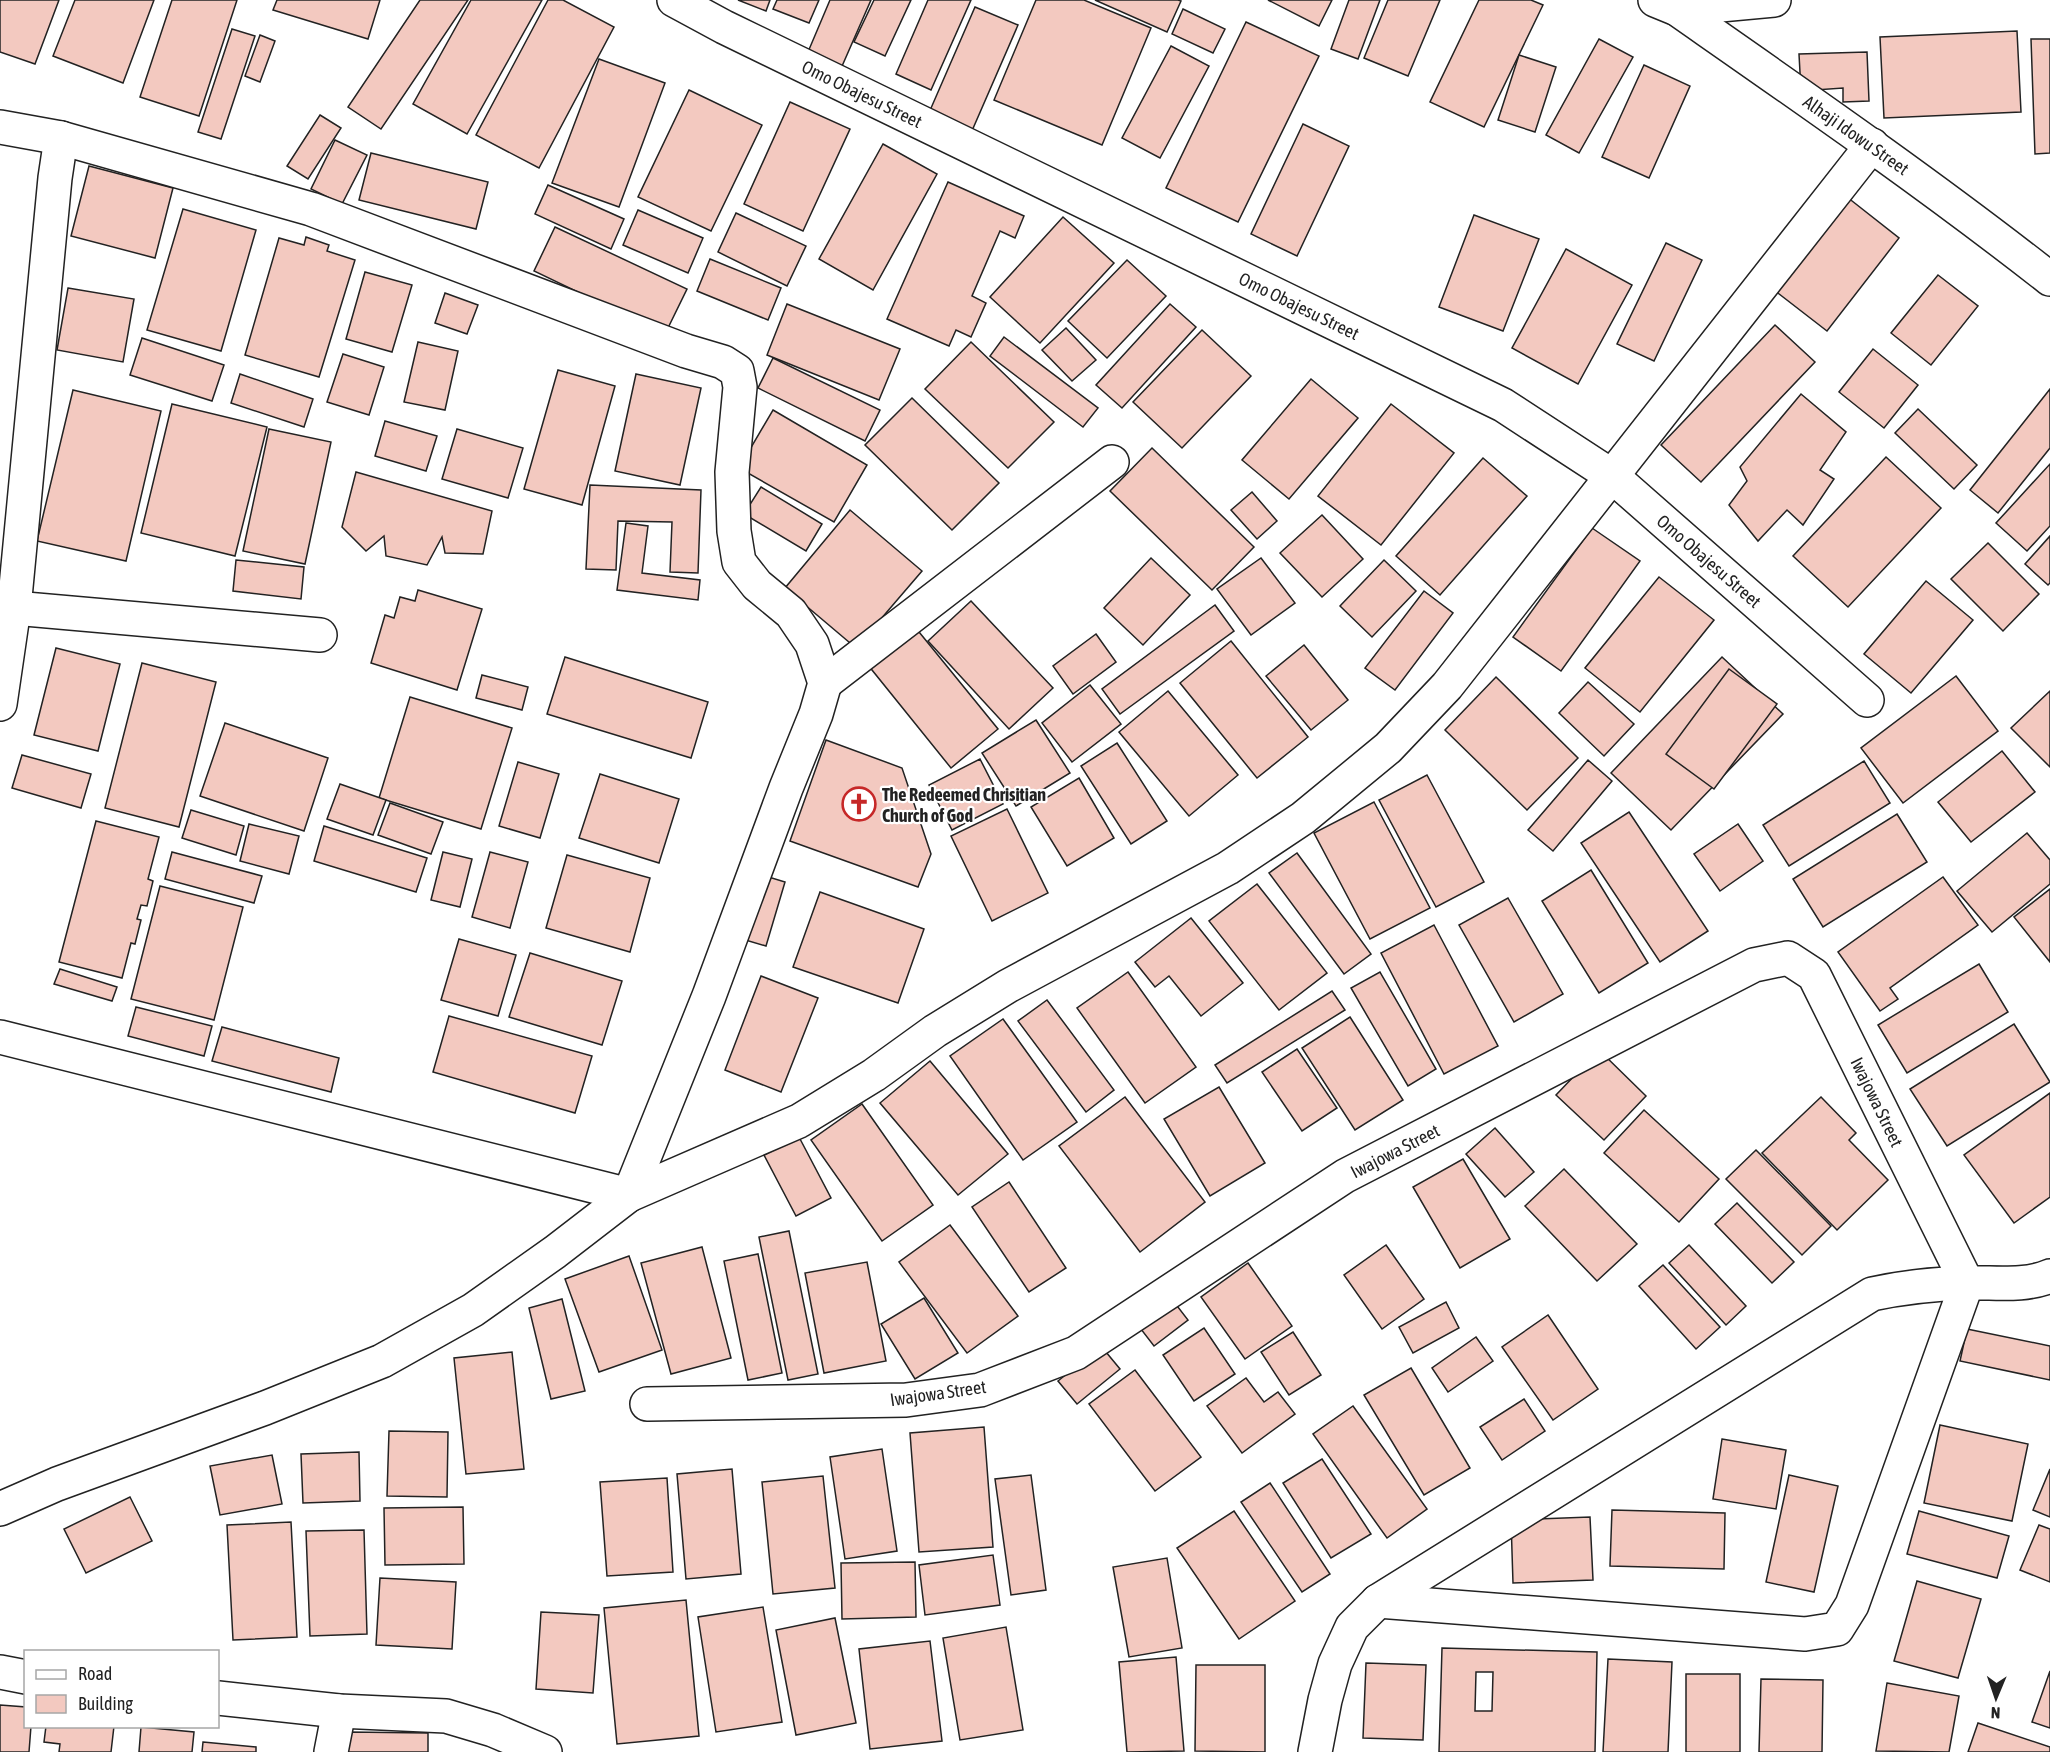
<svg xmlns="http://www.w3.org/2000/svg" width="2050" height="1752" viewBox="0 0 2050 1752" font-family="'Asap Condensed',sans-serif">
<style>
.building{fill:#f3c9c0;stroke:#222;stroke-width:1.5;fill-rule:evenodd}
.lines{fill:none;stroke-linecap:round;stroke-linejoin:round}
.minor-casing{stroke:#222;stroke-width:36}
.minor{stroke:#fff;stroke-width:33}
.labels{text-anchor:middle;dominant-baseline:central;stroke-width:4.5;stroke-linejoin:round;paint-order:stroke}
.street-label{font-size:18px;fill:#222;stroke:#fff}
.poi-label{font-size:18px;font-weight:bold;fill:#222;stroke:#fff;text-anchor:start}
</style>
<rect width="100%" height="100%" fill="#fff"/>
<g class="building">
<path d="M0 0H59L35 64 0 52Z"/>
<path d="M75 0H154L123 83 53 56Z"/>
<path d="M172 0H237L199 116 140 97Z"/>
<path d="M277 0H380L368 39 273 10Z"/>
<path d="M420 0H468L381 129 348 107Z"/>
<path d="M471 0H542L467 134 413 104Z"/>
<path d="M548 0H563L614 27 539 168 476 135Z"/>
<path d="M738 0H770L766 11Z"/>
<path d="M777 0H819L809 23 773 9Z"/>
<path d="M830 0H871L839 73 805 59Z"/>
<path d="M874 0H911L885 56 854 42Z"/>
<path d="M928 0H971L931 90 896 74Z"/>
<path d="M1036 0H1084L1151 28 1102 145 994 100Z"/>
<path d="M1095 0H1178L1181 1 1167 32Z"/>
<path d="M1268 0H1332L1319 26Z"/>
<path d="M1349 0H1380L1358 59 1331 49Z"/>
<path d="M1388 0H1440L1408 76 1364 58Z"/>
<path d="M1479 0H1531L1543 5 1484 127 1430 102Z"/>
<path d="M975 7 1018 25 971 133 928 115Z"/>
<path d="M1183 9 1225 29 1213 53 1172 34Z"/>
<path d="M1246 22 1319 56 1238 222 1166 188Z"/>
<path d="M232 29 255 36 221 139 198 132Z"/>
<path d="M2017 31 2021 112 1884 118 1880 37Z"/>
<path d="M260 35 275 41 260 82 245 76Z"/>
<path d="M1599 39 1633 57 1579 153 1546 135Z"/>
<path d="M2031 39H2050V153L2035 154Z"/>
<path d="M1171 46 1209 66 1160 158 1122 138Z"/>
<path d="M1867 52 1869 101 1843 102V88L1801 91 1799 54Z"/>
<path d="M1519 55 1556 67 1535 132 1498 120Z"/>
<path d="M599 59 665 83 619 207 552 183Z"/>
<path d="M1644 65 1690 86 1649 178 1602 157Z"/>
<path d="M689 90 762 125 711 231 638 197Z"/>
<path d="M790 102 850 129 803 231 744 204Z"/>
<path d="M320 115 341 128 308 179 287 166Z"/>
<path d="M1303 124 1349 146 1297 256 1251 234Z"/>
<path d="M335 140 367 155 342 204 311 189Z"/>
<path d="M883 144 937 174 873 290 819 259Z"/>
<path d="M371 153 488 182 476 229 359 200Z"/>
<path d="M89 166 173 188 155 258 71 236Z"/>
<path d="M948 182 1024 216 1015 238 1000 231 972 296 986 303 971 337 956 330 949 346 887 319Z"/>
<path d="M548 185 624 219 611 249 535 214Z"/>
<path d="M1847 197 1899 238 1827 331 1774 290Z"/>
<path d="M183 209 256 230 221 351 147 330Z"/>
<path d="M638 210 703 238 688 273 623 245Z"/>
<path d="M736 213 806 246 787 286 718 252Z"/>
<path d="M1474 215 1539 239 1503 331 1439 307Z"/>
<path d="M1063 217 1114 263 1040 343 990 297Z"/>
<path d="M555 227 687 289 665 334 534 271Z"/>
<path d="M306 237 329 245 327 251 355 260 319 377 245 355 279 238 304 245Z"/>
<path d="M1666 243 1702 260 1654 361 1617 344Z"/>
<path d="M1566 249 1632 285 1578 384 1512 348Z"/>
<path d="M710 259 781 288 768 320 697 291Z"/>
<path d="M1127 260 1166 296 1107 358 1068 321Z"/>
<path d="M365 272 412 285 392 352 346 339Z"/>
<path d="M1938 275 1978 306 1931 365 1891 333Z"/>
<path d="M68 288 134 299 123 362 57 350Z"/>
<path d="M445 293 478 305 467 334 435 323Z"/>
<path d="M787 304 900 349 879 400 767 355Z"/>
<path d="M1170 304 1196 327 1122 408 1096 385Z"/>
<path d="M1775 325 1815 362 1701 482 1661 445Z"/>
<path d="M1066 328 1096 360 1072 381 1042 350Z"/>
<path d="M1202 330 1251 376 1182 448 1133 402Z"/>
<path d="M1004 337 1098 408 1083 427 990 356Z"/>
<path d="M142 338 224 365 212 401 130 375Z"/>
<path d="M418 342 458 351 445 410 404 402Z"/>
<path d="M971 342 1054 422 1008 468 925 389Z"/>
<path d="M1873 349 1918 385 1884 428 1839 392Z"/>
<path d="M343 354 384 367 369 415 327 402Z"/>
<path d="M773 358 880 410 865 441 758 388Z"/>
<path d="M558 370 615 386 582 505 524 489Z"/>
<path d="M240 374 313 399 304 427 231 403Z"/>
<path d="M636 374 701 388 680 485 615 471Z"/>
<path d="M1311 379 1358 418 1289 499 1242 460Z"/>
<path d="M2050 389V448L1998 513 1970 490Z"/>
<path d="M73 390 161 411 126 561 37 541Z"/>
<path d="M1801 394 1846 432 1820 470 1834 479 1803 525 1787 510 1758 541 1729 505 1747 481 1740 467Z"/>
<path d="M912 398 999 483 952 530 865 445Z"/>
<path d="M172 404 267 427 235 556 141 533Z"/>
<path d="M1391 404 1454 453 1381 545 1318 496Z"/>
<path d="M1918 409 1977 465 1954 489 1895 433Z"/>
<path d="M773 410 867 465 834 522 739 468Z"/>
<path d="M385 421 437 436 426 471 375 456Z"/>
<path d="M269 429 331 442 305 564 243 551Z"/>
<path d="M457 429 523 448 508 498 442 479Z"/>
<path d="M1152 448 1254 547 1212 590 1110 491Z"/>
<path d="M1886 457 1941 508 1848 607 1793 556Z"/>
<path d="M1483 458 1527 496 1440 595 1396 556Z"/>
<path d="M2050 464V526L2027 551 1996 523Z"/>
<path d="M356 472 492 511 483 554 445 553 442 537 427 565 386 556 384 536 366 551 342 527Z"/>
<path d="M590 485 701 490 698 573 670 572 672 522 618 521 616 570 586 569Z"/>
<path d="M761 487 822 524 806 551 744 514Z"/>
<path d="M1252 492 1277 521 1257 539 1231 510Z"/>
<path d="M850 510 922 571 856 648 785 588Z"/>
<path d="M1322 515 1363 559 1322 597 1280 553Z"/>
<path d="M626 523 648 526 642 573 700 580 698 600 617 590Z"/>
<path d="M1592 528 1640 561 1561 671 1513 637Z"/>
<path d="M2050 536V583L2048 585 2025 564Z"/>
<path d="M1988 543 2039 594 2003 631 1951 579Z"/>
<path d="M1151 558 1190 595 1143 645 1104 608Z"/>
<path d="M1261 558 1295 603 1251 635 1217 589Z"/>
<path d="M236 560 304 567 301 599 233 591Z"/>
<path d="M1384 560 1416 591 1372 637 1340 606Z"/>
<path d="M1659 577 1714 620 1640 712 1585 668Z"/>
<path d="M1926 581 1973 620 1911 693 1864 654Z"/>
<path d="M418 590 482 609 457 690 371 663 385 615 394 618 400 597 415 601Z"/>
<path d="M1424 591 1453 613 1395 690 1365 668Z"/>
<path d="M971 601 1053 688 1009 729 928 641Z"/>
<path d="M1215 605 1234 631 1120 714 1102 689Z"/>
<path d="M915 627 998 729 951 768 868 665Z"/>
<path d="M1096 634 1116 662 1073 694 1053 666Z"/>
<path d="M1231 641 1308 737 1257 778 1180 683Z"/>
<path d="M1304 645 1348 700 1311 730 1266 676Z"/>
<path d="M56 648 120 664 98 751 34 735Z"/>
<path d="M565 657 708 702 691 758 547 714Z"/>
<path d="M1722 657 1783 714 1671 830 1611 773Z"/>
<path d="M142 663 216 682 179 827 105 808Z"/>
<path d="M1729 669 1777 704 1714 789 1666 754Z"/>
<path d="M482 675 528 687 522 710 476 698Z"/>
<path d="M1956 676 1998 731 1903 803 1861 748Z"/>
<path d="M1496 677 1578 758 1527 810 1445 730Z"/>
<path d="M1588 682 1634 724 1604 756 1559 713Z"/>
<path d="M1090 685 1121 724 1072 762 1042 723Z"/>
<path d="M1168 691 1238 775 1189 816 1119 732Z"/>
<path d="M2050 691V767L2011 728Z"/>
<path d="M410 697 512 728 481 829 379 798Z"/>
<path d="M1036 720 1070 773 1016 806 982 753Z"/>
<path d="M225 723 328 758 304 831 200 796Z"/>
<path d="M826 740 902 768 931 854 918 887 790 841Z"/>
<path d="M1117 743 1167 821 1131 844 1081 766Z"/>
<path d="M2002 751 2035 792 1971 842 1938 802Z"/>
<path d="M22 755 91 774 81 808 12 788Z"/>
<path d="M980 759 1003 804 952 830 929 785Z"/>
<path d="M1588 760 1612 781 1553 851 1528 830Z"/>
<path d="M1864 761 1890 803 1789 866 1763 825Z"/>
<path d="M518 762 559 774 540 838 499 826Z"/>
<path d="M600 774 679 799 659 863 579 838Z"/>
<path d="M1427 775 1484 882 1436 907 1379 800Z"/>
<path d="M1079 778 1114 838 1067 866 1031 807Z"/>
<path d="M340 784 386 800 373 835 327 819Z"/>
<path d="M1374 802 1430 908 1370 939 1314 833Z"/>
<path d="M390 803 443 822 431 854 378 835Z"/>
<path d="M1007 809 1048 893 992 921 951 836Z"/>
<path d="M191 810 244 826 236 855 182 838Z"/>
<path d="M1629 812 1708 931 1660 962 1581 843Z"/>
<path d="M1897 814 1927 862 1823 927 1793 879Z"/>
<path d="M96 821 159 837 148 879 153 881 147 906 141 905 137 919 141 920 135 944 131 943 122 978 59 962Z"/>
<path d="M249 824 299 836 289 874 240 861Z"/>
<path d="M1738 824 1763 861 1720 891 1694 854Z"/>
<path d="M324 826 427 858 416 892 314 861Z"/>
<path d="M2027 833 2050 860V884L1992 932 1957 891Z"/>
<path d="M172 852 262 876 254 903 165 879Z"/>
<path d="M443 852 472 859 460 907 431 900Z"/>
<path d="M490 852 528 862 510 928 472 917Z"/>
<path d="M1297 853 1371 954 1344 974 1269 873Z"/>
<path d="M567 855 650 878 630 952 546 928Z"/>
<path d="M1591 870 1648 963 1599 993 1542 901Z"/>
<path d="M762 875 785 882 766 946 742 939Z"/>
<path d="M1943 877 1978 925 1890 988 1898 999 1880 1011 1838 952Z"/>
<path d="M1257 884 1327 973 1279 1010 1209 921Z"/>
<path d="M160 886 243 907 214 1020 131 999Z"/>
<path d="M2050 889V962L2014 917Z"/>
<path d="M820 892 924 929 898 1003 793 967Z"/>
<path d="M1508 898 1563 994 1514 1022 1459 925Z"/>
<path d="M1191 918 1243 983 1201 1016 1169 976 1155 987 1135 962Z"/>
<path d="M1434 925 1498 1046 1444 1074 1381 953Z"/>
<path d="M459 939 516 955 498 1016 441 1000Z"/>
<path d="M530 953 622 981 602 1045 509 1017Z"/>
<path d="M1979 964 2008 1012 1907 1073 1878 1025Z"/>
<path d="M60 969 117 987 112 1001 54 984Z"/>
<path d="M1128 972 1196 1067 1145 1103 1077 1008Z"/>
<path d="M1380 972 1436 1069 1408 1086 1351 988Z"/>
<path d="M761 976 818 998 781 1092 725 1070Z"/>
<path d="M1332 991 1345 1010 1227 1083 1215 1065Z"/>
<path d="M1047 1000 1114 1090 1086 1112 1018 1021Z"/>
<path d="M136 1007 212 1026 204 1056 128 1036Z"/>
<path d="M449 1016 592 1056 575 1113 433 1072Z"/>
<path d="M1350 1017 1403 1100 1355 1130 1302 1048Z"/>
<path d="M1003 1019 1077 1122 1023 1160 950 1056Z"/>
<path d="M2014 1024 2050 1082 1947 1146 1910 1089Z"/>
<path d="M222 1027 339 1058 331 1092 212 1061Z"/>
<path d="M1297 1049 1337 1108 1302 1131 1262 1072Z"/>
<path d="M1599 1050 1646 1096 1604 1140 1556 1095Z"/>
<path d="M930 1061 1008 1154 958 1195 880 1103Z"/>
<path d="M1219 1087 1265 1163 1210 1196 1164 1119Z"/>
<path d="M2050 1093V1197L2014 1223 1964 1155Z"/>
<path d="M1125 1097 1205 1202 1140 1252 1059 1146Z"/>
<path d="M1821 1097 1856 1133 1849 1140 1888 1180 1837 1230 1762 1153Z"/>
<path d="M862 1104 933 1205 882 1241 811 1140Z"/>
<path d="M1644 1110 1719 1179 1679 1222 1604 1153Z"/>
<path d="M1495 1128 1534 1172 1505 1197 1466 1154Z"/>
<path d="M799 1137 831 1198 796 1216 764 1155Z"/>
<path d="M1756 1150 1831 1226 1802 1255 1726 1179Z"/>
<path d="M1463 1159 1510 1239 1460 1268 1413 1187Z"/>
<path d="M1564 1169 1637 1244 1597 1281 1525 1206Z"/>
<path d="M1009 1182 1066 1268 1029 1292 972 1207Z"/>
<path d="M1737 1203 1794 1262 1772 1283 1715 1224Z"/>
<path d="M950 1225 1018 1316 967 1353 899 1262Z"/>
<path d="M789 1231 818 1374 788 1380 759 1237Z"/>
<path d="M1386 1245 1424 1299 1382 1329 1344 1275Z"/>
<path d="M1689 1245 1746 1306 1726 1325 1669 1263Z"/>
<path d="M702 1247 731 1358 671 1374 641 1263Z"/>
<path d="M758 1254 782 1373 748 1380 724 1261Z"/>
<path d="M629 1256 662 1350 599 1372 565 1279Z"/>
<path d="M867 1262 886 1361 824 1373 805 1273Z"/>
<path d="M1248 1263 1292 1326 1245 1359 1201 1297Z"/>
<path d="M1663 1265 1720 1327 1696 1349 1639 1286Z"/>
<path d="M924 1298 958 1353 915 1379 881 1324Z"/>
<path d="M1171 1298 1188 1320 1154 1346 1137 1324Z"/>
<path d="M562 1299 585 1391 551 1399 529 1308Z"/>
<path d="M1446 1302 1459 1328 1413 1353 1399 1327Z"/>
<path d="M1548 1315 1598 1389 1553 1420 1502 1347Z"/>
<path d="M1204 1328 1235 1374 1194 1401 1163 1355Z"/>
<path d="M1967 1329 2050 1346V1380L1960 1361Z"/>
<path d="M1293 1332 1321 1375 1289 1395 1261 1352Z"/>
<path d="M1476 1337 1493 1361 1448 1392 1432 1368Z"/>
<path d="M1101 1346 1120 1369 1077 1404 1058 1381Z"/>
<path d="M512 1352 524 1469 466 1474 454 1358Z"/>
<path d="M1411 1368 1470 1468 1424 1495 1364 1395Z"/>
<path d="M1135 1370 1201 1457 1155 1491 1089 1404Z"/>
<path d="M1246 1378 1264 1402 1278 1392 1295 1414 1242 1453 1207 1406Z"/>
<path d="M1524 1399 1545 1431 1502 1460 1480 1427Z"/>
<path d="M1353 1406 1427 1509 1387 1538 1313 1434Z"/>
<path d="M1940 1425 2028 1444 2012 1521 1924 1503Z"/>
<path d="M984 1427 993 1547 919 1552 910 1433Z"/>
<path d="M389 1431 448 1432 447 1497 387 1496Z"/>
<path d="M1722 1439 1786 1450 1776 1509 1713 1499Z"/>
<path d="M882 1449 897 1551 845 1559 830 1457Z"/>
<path d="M359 1452 360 1501 303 1503 301 1454Z"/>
<path d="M272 1455 282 1504 220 1515 210 1466Z"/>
<path d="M1322 1459 1371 1534 1331 1558 1283 1483Z"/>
<path d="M732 1469 741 1574 686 1579 677 1474Z"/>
<path d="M2050 1469V1517L2033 1510Z"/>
<path d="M1031 1475 1046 1590 1011 1595 995 1479Z"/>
<path d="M1789 1475 1838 1486 1814 1592 1766 1582Z"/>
<path d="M823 1476 835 1588 773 1594 762 1482Z"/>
<path d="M667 1478 673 1572 607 1576 600 1482Z"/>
<path d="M1270 1483 1330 1574 1302 1592 1241 1502Z"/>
<path d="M130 1497 152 1541 86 1573 64 1529Z"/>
<path d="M463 1507 464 1564 385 1565 384 1508Z"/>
<path d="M1612 1510 1725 1513 1724 1569 1610 1566Z"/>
<path d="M1234 1511 1295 1601 1239 1639 1177 1548Z"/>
<path d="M1919 1511 2009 1536 1997 1578 1907 1554Z"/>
<path d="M1590 1517 1593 1580 1513 1583 1511 1520Z"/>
<path d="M291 1522 297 1637 233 1640 227 1525Z"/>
<path d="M2039 1525 2050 1529V1582L2020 1570Z"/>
<path d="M364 1530 367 1634 310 1636 306 1531Z"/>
<path d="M993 1555 1000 1605 925 1615 919 1565Z"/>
<path d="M1167 1558 1182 1648 1129 1657 1113 1567Z"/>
<path d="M915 1562 916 1617 842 1619 841 1563Z"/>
<path d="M380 1578 456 1582 452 1649 376 1645Z"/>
<path d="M1917 1581 1981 1599 1958 1678 1894 1661Z"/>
<path d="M686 1600 699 1736 617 1744 604 1608Z"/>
<path d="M763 1607 782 1722 716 1732 698 1617Z"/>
<path d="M541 1612 599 1615 593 1693 536 1689Z"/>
<path d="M835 1618 856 1723 796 1735 776 1630Z"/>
<path d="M1006 1627 1023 1730 960 1740 943 1638Z"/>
<path d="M930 1641 942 1741 870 1749 859 1649Z"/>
<path d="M1442 1648 1597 1652 1595 1752H1439ZM1476 1672H1493L1492 1711H1475Z"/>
<path d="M1176 1657 1184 1751 1127 1752 1119 1662Z"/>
<path d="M1608 1659 1672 1662 1668 1752H1603Z"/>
<path d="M1366 1663 1426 1665 1423 1740 1363 1738Z"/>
<path d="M1196 1665H1265V1752L1195 1751Z"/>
<path d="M2050 1671V1728L2032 1722Z"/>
<rect x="1686" y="1674" width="54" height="78"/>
<path d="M1761 1679 1823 1680 1822 1752H1759Z"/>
<path d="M1887 1683 1959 1696 1949 1752 1876 1751Z"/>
<path d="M0 1705 26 1707V1726H31L29 1752H0Z"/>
<path d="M1978 1723 2050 1747V1752H1968Z"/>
<path d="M46 1726H114L111 1752H59L60 1744 44 1742Z"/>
<path d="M141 1727 194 1732 192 1752H139Z"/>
<path d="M348 1732 428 1733V1752H348Z"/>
<path d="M203 1742 256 1747V1752H202Z"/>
</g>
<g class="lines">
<defs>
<g id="minor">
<path d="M674 0 724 27 1503 405 1612 476 1867 700"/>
<path d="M1655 0 1677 9C1803 97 1929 184 2050 279"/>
<path d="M1677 9 1774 0"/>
<path d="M0 127 61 138 311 209 686 351 723 362 737 371 740 387 732 472 734 531 739 562 757 585 791 613 812 644 825 683 816 714 786 788 709 996 629 1195 555 1252 473 1310 382 1361 265 1408 57 1484 0 1509"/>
<path d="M14 608 320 635"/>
<path d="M825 683 1112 462"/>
<path d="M0 704 14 608 55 178 61 138"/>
<path d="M0 1037 629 1195 799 1121 874 1075 935 1031 1008 986 1228 868 1303 818 1388 748 1447 686 1872 145"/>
<path d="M647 1404 906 1400 980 1390 1076 1353 1345 1176 1754 965 1788 958 1814 975 1967 1283"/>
<path d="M1378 1601 1805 1634 1837 1629 1852 1605 1967 1283"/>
<path d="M0 1672 26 1677"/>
<path d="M218 1698 339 1711 446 1716 493 1730 545 1752"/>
<path d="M331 1752 339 1711"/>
<path d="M1315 1752 1325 1700 1335 1664 1352 1627 1378 1601 1872 1294C1904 1287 1934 1284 1966 1283 1994 1282 2024 1287 2050 1276"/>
</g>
</defs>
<use href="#minor" class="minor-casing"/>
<use href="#minor" class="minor"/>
</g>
<defs>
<symbol id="church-ring" viewBox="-11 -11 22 22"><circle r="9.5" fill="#fff" stroke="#c62828" stroke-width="1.5"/><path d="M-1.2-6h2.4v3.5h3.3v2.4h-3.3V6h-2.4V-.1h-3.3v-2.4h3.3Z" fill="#c62828"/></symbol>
</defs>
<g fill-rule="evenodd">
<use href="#church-ring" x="840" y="785" width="38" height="38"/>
</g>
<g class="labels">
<g class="street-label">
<text transform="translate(862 94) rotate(26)">Omo Obajesu Street</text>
<text transform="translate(1856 135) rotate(35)">Alhaji Idowu Street</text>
<text transform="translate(1299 306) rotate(26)">Omo Obajesu Street</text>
<text transform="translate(1709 561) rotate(41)">Omo Obajesu Street</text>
<text transform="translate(1877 1102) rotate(64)">Iwajowa Street</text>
<text transform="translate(1395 1151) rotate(-27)">Iwajowa Street</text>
<text transform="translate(938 1393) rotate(-8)">Iwajowa Street</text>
</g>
<g class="poi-label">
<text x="882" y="794">The Redeemed Chrisitian<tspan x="882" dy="21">Church of God</tspan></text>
</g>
</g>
<rect x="24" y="1650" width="195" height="78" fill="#ffffff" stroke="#a7a7a7" stroke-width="1.5"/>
<rect x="36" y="1670" width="30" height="9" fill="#ffffff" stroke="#a7a7a7" stroke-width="1.5"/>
<text x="78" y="1680" font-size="18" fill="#222222">Road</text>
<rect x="36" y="1695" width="30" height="18" fill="#f3c9c0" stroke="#a7a7a7" stroke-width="1.5"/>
<text x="78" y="1710" font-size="18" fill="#222222">Building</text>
<g transform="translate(1996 1698) rotate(182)" stroke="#ffffff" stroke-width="4.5" paint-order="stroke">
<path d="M0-4.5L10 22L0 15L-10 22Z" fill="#222222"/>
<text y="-9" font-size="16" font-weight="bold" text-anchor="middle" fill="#222222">N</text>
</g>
</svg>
